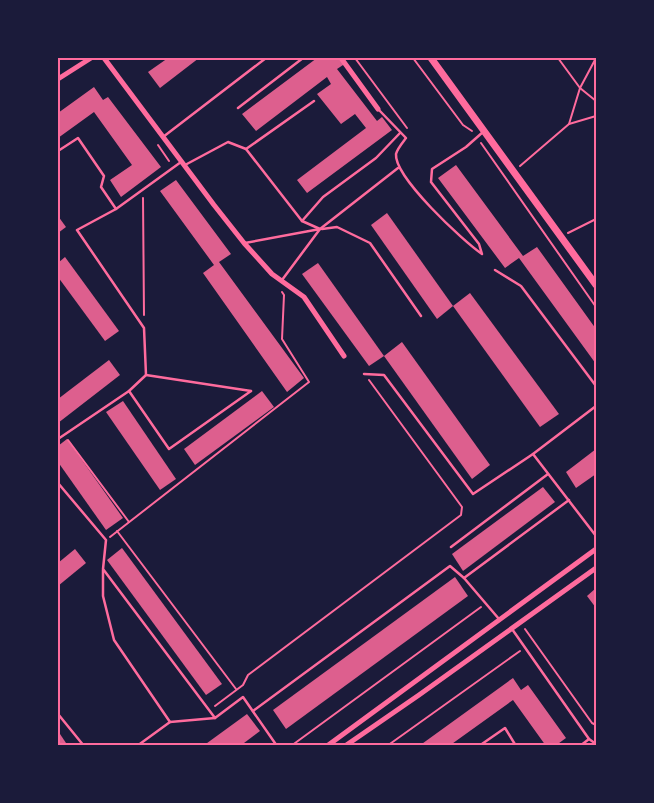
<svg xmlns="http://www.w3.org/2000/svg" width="654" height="803" viewBox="0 0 654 803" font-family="'Exo 2',sans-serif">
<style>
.building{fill:#dd5f8e}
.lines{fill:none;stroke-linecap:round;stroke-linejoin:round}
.path{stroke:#ff6b9d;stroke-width:2}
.service{stroke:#ff6b9d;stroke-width:2.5}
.minor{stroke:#ff6b9d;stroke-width:5}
.tertiary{stroke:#ff6b9d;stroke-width:7}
.neatline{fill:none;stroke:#ff6b9d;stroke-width:2}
</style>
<rect width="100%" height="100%" fill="#1b1b3a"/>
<g class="building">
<path d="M168 58H199L160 88 148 72Z"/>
<path d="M317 58H342L346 63 337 69 377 121 382 117 392 130 307 193 297 180 366 128 355 114 341 124 317 94 331 84 327 77 256 131 242 114Z"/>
<path d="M94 87 103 100 108 97 161 167 121 197 110 180 132 165 94 112 58 138V113Z"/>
<path d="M456 165 523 256 537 247 596 329V364L519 258 505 268 438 178Z"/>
<path d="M176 180 231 254 219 262 304 378 287 392 203 273 214 265 160 191Z"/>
<path d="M387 213 453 306 437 319 371 225Z"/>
<path d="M58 216 66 227 58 233Z"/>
<path d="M65 257 119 331 105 341 58 277V263Z"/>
<path d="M318 263 384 356 369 366 302 274Z"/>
<path d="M470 293 559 414 540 427 453 306Z"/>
<path d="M402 342 490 465 472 479 384 356Z"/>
<path d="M109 360 120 375 58 423V399Z"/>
<path d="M262 391 274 407 195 465 184 449Z"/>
<path d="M123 401 176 479 160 490 106 412Z"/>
<path d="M67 439 123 518 106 530 58 462V446Z"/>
<path d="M596 449V474L576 488 566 472Z"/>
<path d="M543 487 555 502 463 571 452 554Z"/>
<path d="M122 548 222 684 206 695 107 560Z"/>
<path d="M75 549 86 563 58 586V563Z"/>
<path d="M455 577 468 596 286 729 273 710Z"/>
<path d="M596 588V608L587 596Z"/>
<path d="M513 678 521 690 528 685 566 738 555 746H546L513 700 449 746H419Z"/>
<path d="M247 714 260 731 240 746H203Z"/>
<path d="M58 731 68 746H58Z"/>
</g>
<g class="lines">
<g class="path">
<path d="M355 58 407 128"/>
<path d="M413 58 463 125 472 131"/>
<path d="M558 58 580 88 596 101"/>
<path d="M569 124 580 88 596 58"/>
<path d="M481 143 596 307"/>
<path d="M158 145 169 161"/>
<path d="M520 166 569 124 596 116"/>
<path d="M143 198 144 315"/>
<path d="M568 233 596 219"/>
<path d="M68 440 129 522"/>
<path d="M117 531 236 689"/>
<path d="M110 537 309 382 282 339 284 295 282 292"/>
<path d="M525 629 592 723 596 725"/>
<path d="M215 706 243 685 248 675 461 515 462 507 369 380"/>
<path d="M291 746 481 607"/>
<path d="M387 746 520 651"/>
</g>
<g class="service">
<path d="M238 108 303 58"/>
<path d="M379 110 406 138C403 142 397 149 396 154 394 177 463 241 482 254L479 244 431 182 432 169 466 147 483 132"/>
<path d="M163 137 266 58"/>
<path d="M246 149 314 101"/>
<path d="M58 151 78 138 104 176 101 187 116 209"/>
<path d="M185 165 228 142 246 149 302 221 320 229 398 168"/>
<path d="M302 221 323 197 376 158 400 133"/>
<path d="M322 229 337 227 370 243 421 316"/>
<path d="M245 243 320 229 282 280"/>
<path d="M495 270 521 286 596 386"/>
<path d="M364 374 384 375 473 494 533 454 596 536"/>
<path d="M146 375 251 391"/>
<path d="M129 391 169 449 251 391"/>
<path d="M58 439 129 391 146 375 144 328 77 230 116 209 181 162"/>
<path d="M533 454 596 406"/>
<path d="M58 483 106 540 103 569 215 718 243 697 277 746"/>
<path d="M451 547 548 474"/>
<path d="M103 570V596L114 640 170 722"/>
<path d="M464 578 569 500"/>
<path d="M512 629 589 739 580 746"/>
<path d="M253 711 450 566 464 578 499 619"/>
<path d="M58 714 84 746"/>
<path d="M589 739 596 744"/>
<path d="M137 746 170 722 215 718"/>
<path d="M479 746 505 728 516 746"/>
</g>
<g class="minor">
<path d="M104 58 214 205 244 243 272 274 304 297 344 356"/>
<path d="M341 58 378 109"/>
<path d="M58 79 91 58"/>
<path d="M327 746 596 549"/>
<path d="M345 746 419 695 596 568"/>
</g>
<path class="tertiary" d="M431 58 596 285"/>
</g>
<rect width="654" height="803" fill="none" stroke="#1b1b3a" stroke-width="118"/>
<rect x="59" y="59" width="536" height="685" class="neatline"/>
</svg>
